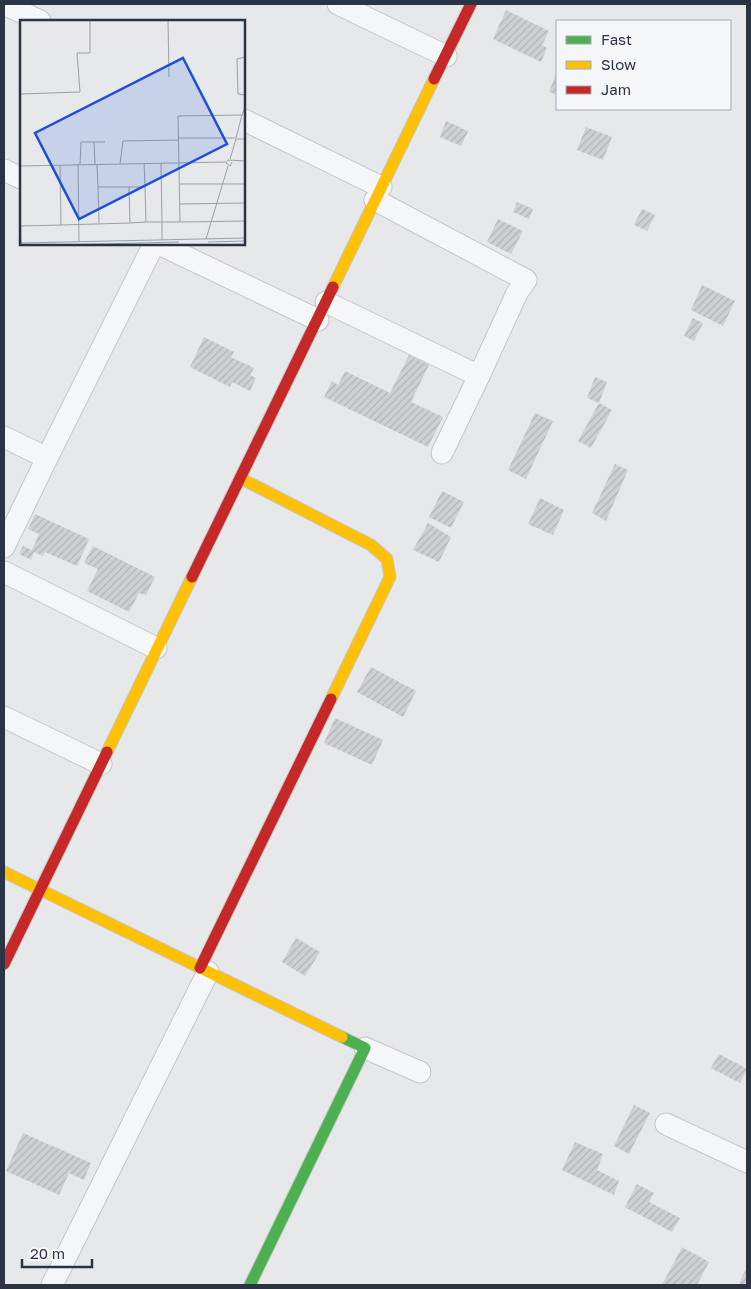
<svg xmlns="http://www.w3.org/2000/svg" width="751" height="1289" viewBox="0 0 751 1289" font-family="'Golos Text',sans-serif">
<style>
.building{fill:url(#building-hatch)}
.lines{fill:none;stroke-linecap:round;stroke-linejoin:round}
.street-casing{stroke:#c4c6c8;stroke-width:23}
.fast-casing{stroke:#c4c6c8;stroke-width:13}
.slow-casing{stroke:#c4c6c8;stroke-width:13}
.jam-casing{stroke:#c4c6c8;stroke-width:13}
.street{stroke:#f5f6f7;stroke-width:21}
.fast{stroke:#4caf50;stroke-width:11}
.slow{stroke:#ffc107;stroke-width:11}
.jam{stroke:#c62828;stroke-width:11}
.inset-road{fill:none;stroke:#9ba0a8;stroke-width:1}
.view{fill:#1d4ed8;fill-opacity:0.15;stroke:#1d4ed8;stroke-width:2.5}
.inset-edge{fill:none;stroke:#2b3445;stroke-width:2.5}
</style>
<defs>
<pattern id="building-hatch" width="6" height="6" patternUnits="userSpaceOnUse" patternTransform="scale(1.25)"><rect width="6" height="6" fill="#ced0d3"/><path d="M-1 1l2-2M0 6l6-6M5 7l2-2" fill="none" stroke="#b1b3b6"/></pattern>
</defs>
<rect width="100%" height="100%" fill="#e6e8ea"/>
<g class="building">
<path d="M506 10 549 31 542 45 547 48 541 62 493 39Z"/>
<path d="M557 71V95L549 92Z"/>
<path d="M446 121 468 131 461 146 440 137Z"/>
<path d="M586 127 612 137 603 160 577 150Z"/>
<path d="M517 202 533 209 529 219 513 212Z"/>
<path d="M642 209 655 215 647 231 634 225Z"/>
<path d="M498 219 523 231 511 254 487 242Z"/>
<path d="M702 285 735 301 723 326 691 310Z"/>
<path d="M693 318 703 323 694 341 684 336Z"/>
<path d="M204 337 234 352 231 357 254 368 250 375 256 378 250 391 232 382 230 387 190 367Z"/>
<path d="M409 355 429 365 411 402 443 417 428 447 324 397 332 381 338 385 345 371 390 393Z"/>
<path d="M595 377 607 382 599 403 587 398Z"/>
<path d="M599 403 612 410 591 448 578 441Z"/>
<path d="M535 413 553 421 526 479 508 470Z"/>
<path d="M615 464 628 470 606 521 592 513Z"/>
<path d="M442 491 464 502 451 528 429 517Z"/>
<path d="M540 498 564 510 553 535 528 524Z"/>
<path d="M35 514 89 539 77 566 45 552 43 556 34 552 31 560 19 554 23 546 32 550 39 534 28 529Z"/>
<path d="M428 523 451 537 439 562 413 550Z"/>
<path d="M93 546 155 577 146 595 139 593 129 612 87 591 98 569 84 563Z"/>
<path d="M371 667 416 691 403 717 357 692Z"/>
<path d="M335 718 383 740 372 765 324 743Z"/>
<path d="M296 938 320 952 305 976 282 962Z"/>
<path d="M719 1054 747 1069 740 1083 711 1068Z"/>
<path d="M634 1105 650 1113 629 1154 614 1146Z"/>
<path d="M23 1133 91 1163 84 1180 69 1173 59 1195 6 1171Z"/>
<path d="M575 1142 603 1154 597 1170 619 1181 614 1195 562 1170Z"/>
<path d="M637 1184 654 1193 649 1202 680 1218 672 1232 625 1207Z"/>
<path d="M682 1247 709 1262 697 1285H662Z"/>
<path d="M747 1267V1285H744L739 1283Z"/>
</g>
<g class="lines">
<defs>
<g id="street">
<path d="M4 4 40 21"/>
<path d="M338 4 446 56"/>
<path d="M244 120 381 187"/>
<path d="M4 170 21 178"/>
<path d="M375 200 526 280 517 293 479 376"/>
<path d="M159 244 318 320"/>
<path d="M326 302 479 376 442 453"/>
<path d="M4 437 47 458 154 244"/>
<path d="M4 547 47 458"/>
<path d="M4 572 156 648"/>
<path d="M4 717 101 764"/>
<path d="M365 1048 420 1072"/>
<path d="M666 1124 747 1162"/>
<path d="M52 1285 208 972"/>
</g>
<path id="fast" d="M250 1285 365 1048 342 1037"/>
<g id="slow">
<path d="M333 287 434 79"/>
<path d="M240 478 371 545 387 559 390 577 331 699"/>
<path d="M107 752 192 577"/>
<path d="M4 872 342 1037"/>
</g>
<g id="jam">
<path d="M434 79 471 4"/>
<path d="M192 577 333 287"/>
<path d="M4 964 107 752"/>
<path d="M200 968 331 699"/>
</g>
</defs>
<use href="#street" class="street-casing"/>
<use href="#fast" class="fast-casing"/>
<use href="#slow" class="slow-casing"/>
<use href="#jam" class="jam-casing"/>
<use href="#street" class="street"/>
<use href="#fast" class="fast"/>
<use href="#slow" class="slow"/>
<use href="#jam" class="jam"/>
</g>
<g transform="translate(20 20)">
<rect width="225" height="225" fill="#e6e8ea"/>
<path class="inset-road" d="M148 0 149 57M225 37 217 39 218 74 225 75M0 74 60 72 57 33H70V0M159 118H216M216 118 222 95M210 139 216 119H225M212 142 210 146 206 143 208 140 225 141M124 143 125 167M58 144 59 222M60 144 61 122H74M75 144 74 122H85M100 144 103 121 159 120M40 145 41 205 110 203 109 167H78L77 144M0 146 206 142M160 164H225M78 167 79 203M109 167H125L126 202H142L141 143M0 182 1 224M160 184 225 183M160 202 225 201M110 203 126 202M0 206 41 205M186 219 208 146M142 220V202H160L158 96 222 95 225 87M188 222 225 221M1 223 225 218M40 225 159 222"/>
<path class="view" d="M163 38 207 124 59 199 15 113Z"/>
<rect width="225" height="225" class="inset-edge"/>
</g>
<rect width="751" height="1289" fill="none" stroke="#2b3445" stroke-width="10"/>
<rect x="556" y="20" width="175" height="90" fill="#f4f6f9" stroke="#a4a8b1"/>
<rect x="566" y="36" width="25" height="8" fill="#4caf50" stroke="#a4a8b1"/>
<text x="601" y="45" font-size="15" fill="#2b3445">Fast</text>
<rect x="566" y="61" width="25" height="8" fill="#ffc107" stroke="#a4a8b1"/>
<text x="601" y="70" font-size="15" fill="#2b3445">Slow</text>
<rect x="566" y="86" width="25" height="8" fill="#c62828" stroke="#a4a8b1"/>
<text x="601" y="95" font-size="15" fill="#2b3445">Jam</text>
<path d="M22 1259v8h70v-8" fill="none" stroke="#2b3445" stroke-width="2.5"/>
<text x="30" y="1259" font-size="15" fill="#2b3445" stroke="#f4f6f9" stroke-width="4" paint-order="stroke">20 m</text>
</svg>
